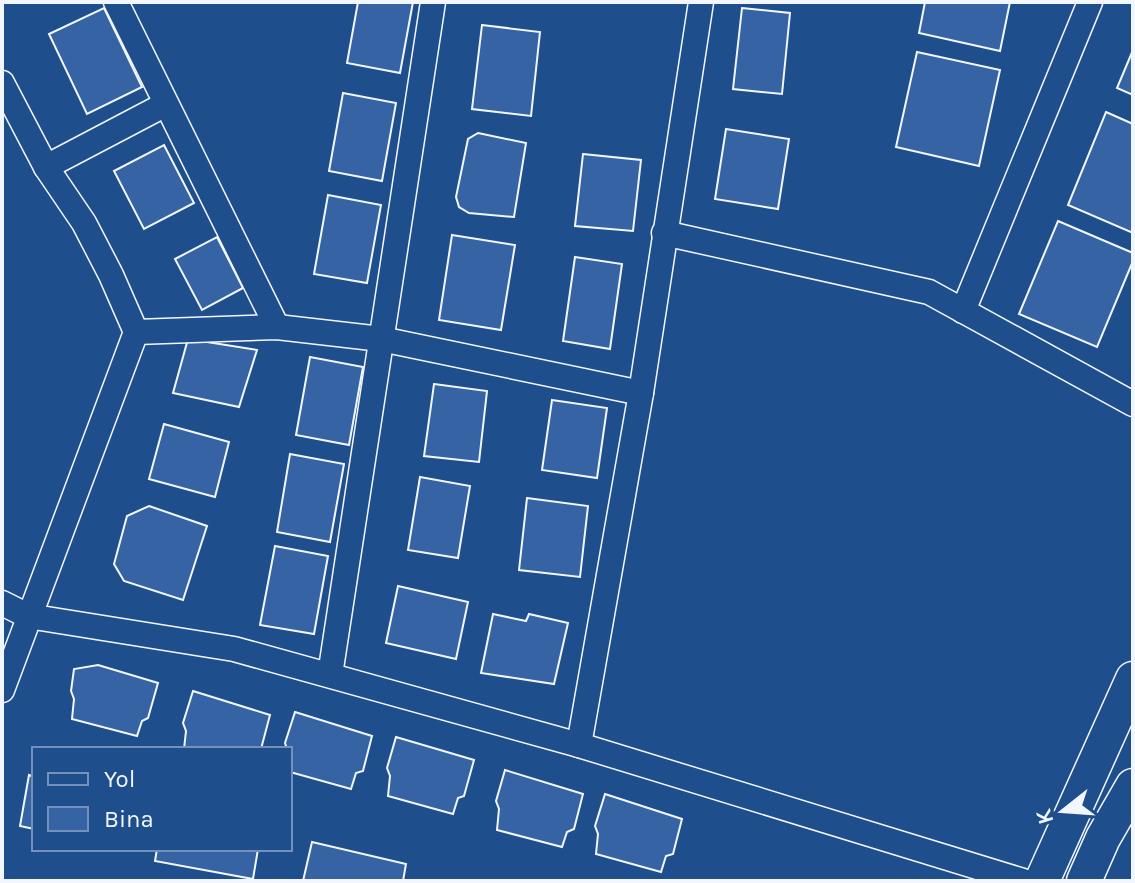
<svg xmlns="http://www.w3.org/2000/svg" width="1135" height="883" viewBox="0 0 1135 883" font-family="Karla,sans-serif">
<style>
.building{fill:#3563a3;stroke:#f2f6ff;stroke-width:2}
.lines{fill:none;stroke-linecap:round;stroke-linejoin:round}
.street-casing{stroke:#f2f6ff;stroke-width:27}
.secondary-casing{stroke:#f2f6ff;stroke-width:37}
.street{stroke:#1f4e8c;stroke-width:24}
.secondary{stroke:#1f4e8c;stroke-width:34}
</style>
<rect width="100%" height="100%" fill="#1f4e8c"/>
<g class="building">
<path d="M358 2H413L400 73 347 63Z"/>
<path d="M925 2H1010L1000 51 919 33Z"/>
<path d="M104 8 142 87 87 114 49 34Z"/>
<path d="M742 8 790 13 782 94 733 89Z"/>
<path d="M482 25 540 32 531 116 472 109Z"/>
<path d="M1133 50V95L1117 88Z"/>
<path d="M917 52 1000 70 979 166 896 147Z"/>
<path d="M343 93 396 103 382 181 329 171Z"/>
<path d="M1106 112 1133 124V233L1068 205Z"/>
<path d="M726 129 789 139 778 209 715 199Z"/>
<path d="M478 133 526 143 514 217 469 213 459 207 456 197 468 139Z"/>
<path d="M164 145 194 203 144 229 114 171Z"/>
<path d="M583 154 641 160 633 231 575 226Z"/>
<path d="M328 195 381 205 367 283 314 274Z"/>
<path d="M1058 221 1133 253V261L1097 347 1019 314Z"/>
<path d="M452 235 515 245 501 330 439 320Z"/>
<path d="M217 237 243 288 202 310 175 259Z"/>
<path d="M575 257 622 264 610 349 563 341Z"/>
<path d="M188 339 257 350 239 407 173 393Z"/>
<path d="M310 357 363 367 349 445 296 435Z"/>
<path d="M434 384 487 391 479 462 424 456Z"/>
<path d="M552 400 607 408 597 478 542 470Z"/>
<path d="M164 424 229 442 215 497 149 479Z"/>
<path d="M290 454 344 464 330 542 277 532Z"/>
<path d="M420 477 470 486 458 558 408 550Z"/>
<path d="M527 498 588 506 580 577 519 570Z"/>
<path d="M149 506 207 526 183 600 124 581 114 564 127 516Z"/>
<path d="M275 546 328 556 314 634 260 625Z"/>
<path d="M398 586 468 602 456 659 386 643Z"/>
<path d="M493 614 526 621 529 614 568 623 554 684 481 673Z"/>
<path d="M98 665 158 683 148 718 142 721 137 736 72 719 74 699 71 691 74 669Z"/>
<path d="M193 691 270 715 261 749H184L186 731 183 723Z"/>
<path d="M295 712 372 736 363 771 356 773 351 789 290 772V749H287L285 743Z"/>
<path d="M396 737 474 760 464 796 458 798 453 814 388 796 390 776 387 768Z"/>
<path d="M505 770 583 794 574 829 567 832 562 847 497 830 499 809 496 801Z"/>
<path d="M29 775 34 777V829L20 826Z"/>
<path d="M605 794 682 819 673 854 666 856 661 872 596 854 598 834 595 826Z"/>
<path d="M312 842 406 864 403 881H303Z"/>
<path d="M157 849H258L253 879 155 861Z"/>
</g>
<g class="lines">
<defs>
<g id="street">
<path d="M116 2 277 327"/>
<path d="M2 83 46 167 84 223 111 275 136 332 2 690"/>
<path d="M46 167 166 104"/>
<path d="M664 233 929 292 1133 404"/>
<path d="M963 311 1090 2"/>
<path d="M136 332 277 327 381 339 641 393"/>
<path d="M2 603 28 616 234 649 579 745 1023 881"/>
<path d="M330 675 433 2"/>
<path d="M579 745 641 393 701 2"/>
</g>
<g id="secondary">
<path d="M1042 881 1133 679"/>
<path d="M1084 881 1103 838 1133 786"/>
</g>
</defs>
<use href="#street" class="street-casing"/>
<use href="#secondary" class="secondary-casing"/>
<use href="#street" class="street"/>
<use href="#secondary" class="secondary"/>
</g>
<rect width="1135" height="883" fill="none" stroke="#f2f6ff" stroke-width="8"/>
<rect x="32" y="747" width="260" height="104" fill="#1f4e8c" stroke="#7391ba" stroke-width="2"/>
<rect x="48" y="773" width="40" height="12" fill="#1f4e8c" stroke="#7391ba" stroke-width="2"/>
<text x="104" y="787" font-size="24" fill="#f2f6ff">Yol</text>
<rect x="48" y="807" width="40" height="24" fill="#3563a3" stroke="#7391ba" stroke-width="2"/>
<text x="104" y="827" font-size="24" fill="#f2f6ff">Bina</text>
<g transform="translate(1063 811) rotate(253)" stroke="#1f4e8c" stroke-width="6" paint-order="stroke">
<path d="M0-6L14 30L0 20L-14 30Z" fill="#f2f6ff"/>
<text y="-12" font-size="22" font-weight="bold" text-anchor="middle" fill="#f2f6ff">K</text>
</g>
</svg>
